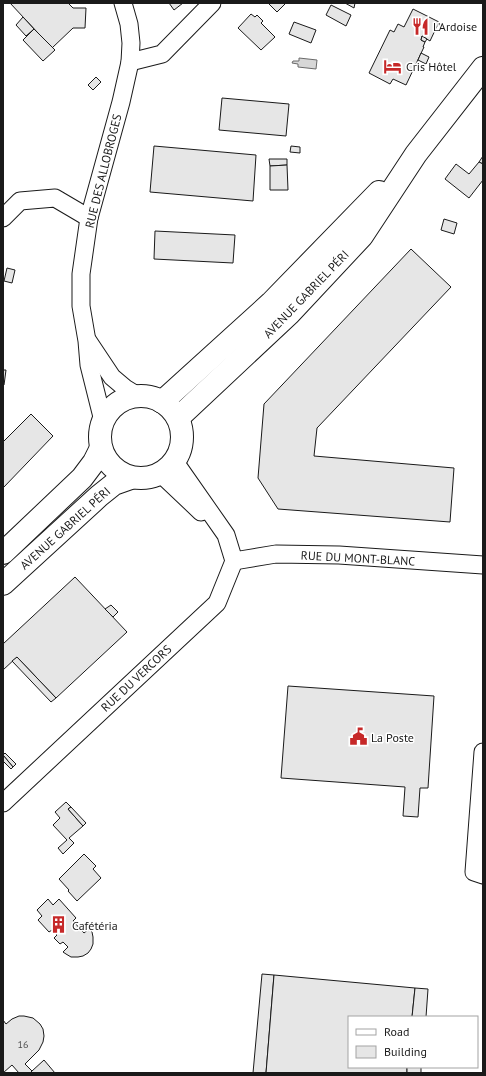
<svg xmlns="http://www.w3.org/2000/svg" width="486" height="1076" viewBox="0 0 486 1076" font-family="'PT Sans',sans-serif">
<style>
.water{fill:#d7d7d7;stroke:#6a6a6a}
.building{fill:#e6e6e6;stroke:#1a1a1a}
.lines{fill:none;stroke-linecap:round;stroke-linejoin:round}
.minor-casing{stroke:#1a1a1a;stroke-width:19}
.major-casing{stroke:#1a1a1a;stroke-width:24}
.minor{stroke:#fff;stroke-width:17}
.major{stroke:#fff;stroke-width:22}
.labels{text-anchor:middle;dominant-baseline:central;stroke-width:3;stroke-linejoin:round;paint-order:stroke}
.number-label{font-size:10px;fill:#4d4d4d}
.poi-label{font-size:12px;fill:#1a1a1a;stroke:#fff;text-anchor:start}
.street-label{font-size:12px;fill:#1a1a1a;stroke:#fff}
</style>
<rect width="100%" height="100%" fill="#fff"/>
<path class="water" d="M299 58 317 60 316 69 298 67V64L292 63 293 61H299Z"/>
<g class="building">
<path d="M10 3H68L73 8H86L85 28H73L52 48Z"/>
<path d="M169 3H183L174 10Z"/>
<path d="M268 3H286L277 12Z"/>
<path d="M345 3H355L354 8Z"/>
<path d="M331 5 351 15 346 26 326 15Z"/>
<path d="M413 9 439 22 430 41 422 36 421 40 425 42 423 47H424L406 85 393 79 390 84 369 73 390 30 394 32 398 24 404 27Z"/>
<path d="M251 14 255 17 257 15 263 21 261 23 275 37 261 50 238 28Z"/>
<path d="M23 17 34 29 26 36 16 25Z"/>
<path d="M294 22 316 30 311 43 289 34Z"/>
<path d="M34 29 55 50 43 61 23 40Z"/>
<path d="M422 36 427 39 425 42 421 40Z"/>
<path d="M421 53 429 57 426 64 418 60Z"/>
<path d="M96 77 101 82 93 90 88 85Z"/>
<path d="M222 98 289 104 286 136 219 130Z"/>
<path d="M154 146 256 155 253 201 150 192Z"/>
<path d="M291 146 300 147V153L290 152Z"/>
<path d="M483 156V164L479 162Z"/>
<path d="M269 159H287V165L270 166Z"/>
<path d="M479 162 483 164V180L469 198 445 179 456 164 469 174Z"/>
<path d="M287 165 288 190H270V166Z"/>
<path d="M444 219 457 223 454 234 441 230Z"/>
<path d="M155 231 235 235 233 263 154 259Z"/>
<path d="M411 249 451 287 317 428 314 456 454 468 450 522 278 509 258 478 264 404Z"/>
<path d="M7 268 15 270 12 283 4 281Z"/>
<path d="M3 370H6L4 385H3Z"/>
<path d="M31 414 53 436 3 488V442Z"/>
<path d="M75 577 127 632 56 698 17 657 3 670V644Z"/>
<path d="M111 605 118 612 113 617 105 609Z"/>
<path d="M17 657 56 698 51 702 12 661Z"/>
<path d="M288 686 434 696 428 788H420L418 817 403 816 405 787 281 778Z"/>
<path d="M5 753 16 764 13 767 3 755Z"/>
<path d="M3 755 13 767 11 769 3 761Z"/>
<path d="M66 802 71 807 68 809 83 826 69 838 74 843 63 854 58 848 67 840 53 825 60 818 55 812Z"/>
<path d="M71 807 86 823 83 826 68 809Z"/>
<path d="M84 854 96 866 93 869 101 878 77 901 68 891 69 890 59 879Z"/>
<path d="M48 899 53 905 59 899 76 918 73 921 84 933 89 929 92 932 93 937V944L91 949 88 953 83 956 78 957H71L66 954 63 952 68 947 63 942 60 944 54 938 57 935 52 930 49 932 38 920 42 916 37 910Z"/>
<path d="M262 974 274 975 266 1073H253Z"/>
<path d="M274 975 415 988 412 1017H349V1067H407V1073H266Z"/>
<path d="M415 988 428 989 426 1017H412Z"/>
<path d="M19 1016H24L33 1018 40 1024 43 1029 44 1036 43 1042 39 1050 25 1064 32 1071 30 1073H19L12 1065 3 1073V1020L6 1024 12 1019Z"/>
<path d="M44 1060 55 1073H30L32 1071Z"/>
<rect x="407" y="1067" width="14" height="6"/>
</g>
<g class="lines">
<defs>
<g id="minor">
<path d="M130 62 162 54 212 3"/>
<path d="M3 218 20 201 55 198 89 218"/>
<path d="M88 341 112 377 125 388 138 396"/>
<path d="M103 421 89 365 87 341 81 306V274L89 218 121 102 130 62 131 43 129 24 123 3"/>
<path d="M161 474 201 512"/>
<path d="M234 561 276 554 339 555 483 565"/>
<path d="M483 752 474 872 483 875"/>
<path d="M3 803 217 603 234 561 226 535 175 462"/>
</g>
<g id="major">
<circle cx="141" cy="437" r="41"/>
<path d="M162 402 271 303 379 192"/>
<path d="M178 418 289 314 362 236 416 154 483 68"/>
<path d="M3 553 82 478 94 462 101 448"/>
<path d="M3 584 99 496 114 484 131 478"/>
</g>
</defs>
<use href="#minor" class="minor-casing"/>
<use href="#major" class="major-casing"/>
<use href="#minor" class="minor"/>
<use href="#major" class="major"/>
</g>
<defs>
<symbol id="restaurant-bare" viewBox="-9 -9 18 18"><path d="M-5-6h1v4h1v-4h1v4h1v-4h1v5L-1.5 .5V6h-2V.5L-5-1ZM5-6V6H3V1.5H1.5Q1.5-4 5-6Z" fill="#c62828" stroke="#fff" stroke-width="2.5" paint-order="stroke"/></symbol>
<symbol id="hotel-bare" viewBox="-9 -9 18 18"><path d="M-6-4.5h1.5V1H6V5H4.5V3h-9V5H-6ZM-4 0a1.8 1.8 0 1 1 3.6 0ZM.5 0V-2.5h3Q6-2.5 6 0Z" fill="#c62828" stroke="#fff" stroke-width="2.5" paint-order="stroke"/></symbol>
<symbol id="civic-bare" viewBox="-9 -9 18 18"><path d="M-.6-6.5H3V-4.5H.6V-3L4-1V1h2V6H-6V1h2V-1L-.6-3ZM-1.2 2.5V6h2.4V2.5Z" fill="#c62828" stroke="#fff" stroke-width="2.5" paint-order="stroke"/></symbol>
<symbol id="building-bare" viewBox="-9 -9 18 18"><path d="M-4-6H4V6H1V3H-1V6H-4ZM-2.5-4.3h1.7v1.8h-1.7ZM.8-4.3h1.7v1.8H.8ZM-2.5-1h1.7V.8h-1.7ZM.8-1h1.7V.8H.8Z" fill="#c62828" stroke="#fff" stroke-width="2.5" paint-order="stroke"/></symbol>
</defs>
<g fill-rule="evenodd">
<use href="#restaurant-bare" x="408" y="14" width="25" height="25"/>
<use href="#hotel-bare" x="380" y="54" width="25" height="25"/>
<use href="#civic-bare" x="346" y="724" width="25" height="25"/>
<use href="#building-bare" x="46" y="912" width="25" height="25"/>
</g>
<g class="labels">
<g class="number-label">
<text x="23" y="1044">16</text>
</g>
<g class="poi-label">
<text x="433" y="26">L'Ardoise</text>
<text x="406" y="66">Cris Hôtel</text>
<text x="371" y="737">La Poste</text>
<text x="72" y="925">Cafétéria</text>
</g>
<g class="street-label">
<text transform="translate(103 171) rotate(-76)">RUE DES ALLOBROGES</text>
<text transform="translate(306 294) rotate(-46)">AVENUE GABRIEL PÉRI</text>
<text transform="translate(65 528) rotate(-42)">AVENUE GABRIEL PÉRI</text>
<text transform="translate(358 558) rotate(3)">RUE DU MONT-BLANC</text>
<text transform="translate(136 678) rotate(-43)">RUE DU VERCORS</text>
</g>
</g>
<rect width="486" height="1076" fill="none" stroke="#1a1a1a" stroke-width="8"/>
<rect x="348" y="1016" width="130" height="52" fill="#ffffff" stroke="#a3a3a3"/>
<rect x="356" y="1029" width="20" height="6" fill="#ffffff" stroke="#a3a3a3"/>
<text x="384" y="1036" font-size="12" fill="#1a1a1a">Road</text>
<rect x="356" y="1046" width="20" height="12" fill="#e6e6e6" stroke="#a3a3a3"/>
<text x="384" y="1056" font-size="12" fill="#1a1a1a">Building</text>
</svg>
